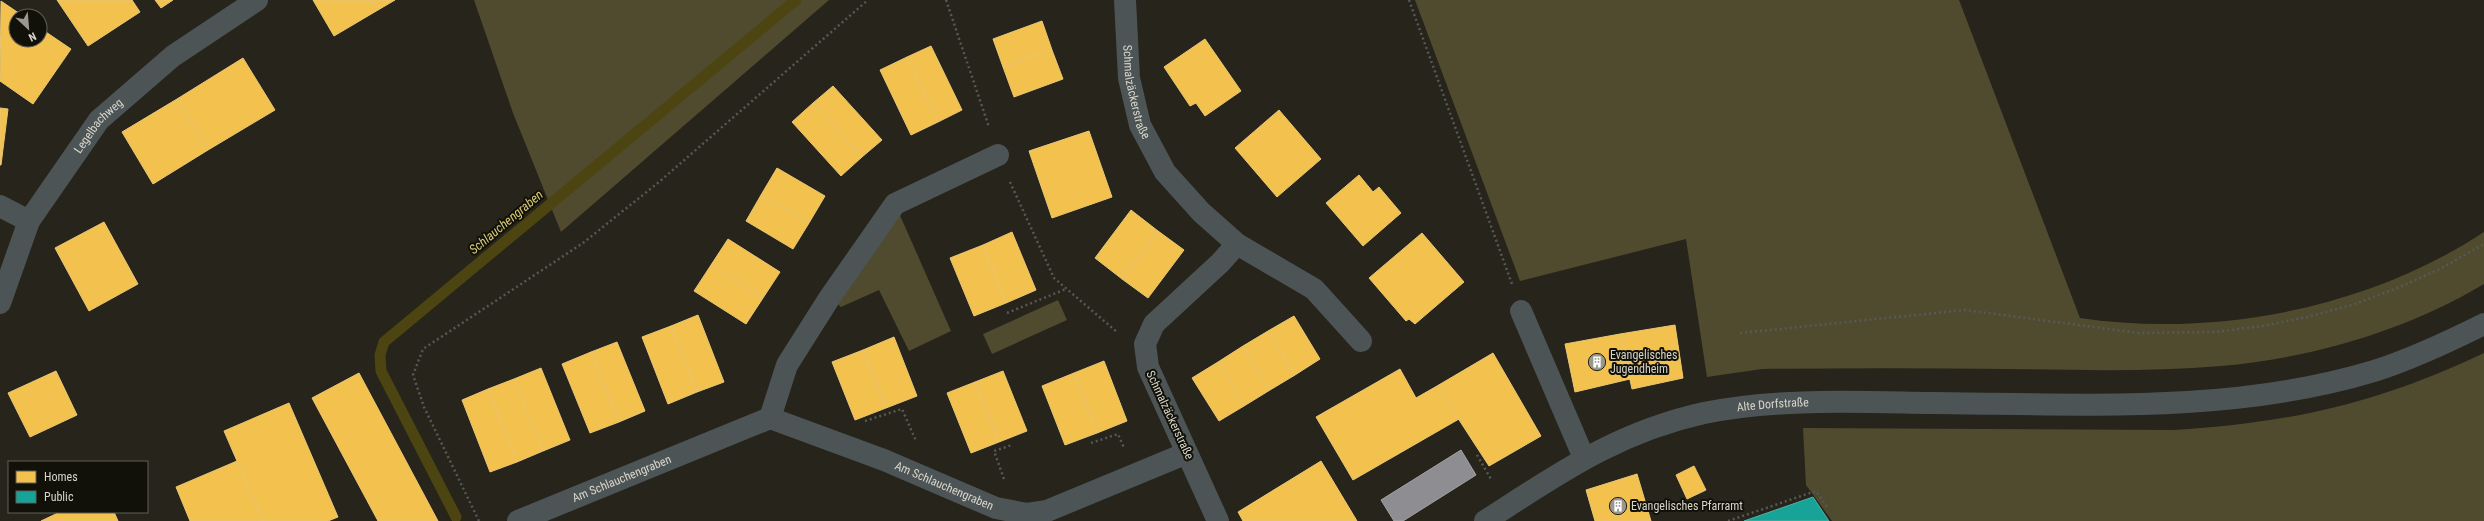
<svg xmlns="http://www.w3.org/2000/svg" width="2484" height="521" viewBox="0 0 2484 521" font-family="'Roboto Condensed',sans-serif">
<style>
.green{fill:#504b2f}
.homes{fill:#f2c14e;stroke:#eac774}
.public{fill:#17a398;stroke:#51b2a7}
.industry{fill:#8d8d92;stroke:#a4a3a3}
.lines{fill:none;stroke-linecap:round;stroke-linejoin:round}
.stream{stroke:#4d4511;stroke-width:11}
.path{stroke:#565957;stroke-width:2.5;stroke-dasharray:2 3;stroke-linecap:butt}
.minor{stroke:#4d5456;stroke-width:22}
.labels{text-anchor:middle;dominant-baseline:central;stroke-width:4;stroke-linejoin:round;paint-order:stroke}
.street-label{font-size:12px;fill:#d8d6cb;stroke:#121109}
.poi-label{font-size:12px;fill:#d8d6cb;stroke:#121109;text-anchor:start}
.water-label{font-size:13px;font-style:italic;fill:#d8cb79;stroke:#121109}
</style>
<rect width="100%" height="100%" fill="#26241b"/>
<g class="green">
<path d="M474 0H829L561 232 513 113Z"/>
<path d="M1415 0H1959L2080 318C2216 338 2369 308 2484 232V284C2405 331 2312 358 2221 366 2151 372 2080 370 2010 369 1927 368 1845 368 1762 369L1707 377 1686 239 1520 281Z"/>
<path d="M895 204 951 331 909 351 879 290 841 307 830 297Z"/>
<path d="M1058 300 1067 320 992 354 983 334Z"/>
<path d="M2484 353V521H1832L1806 485 1803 428 2174 430C2290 423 2379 403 2484 353Z"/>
</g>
<g class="homes">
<path d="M57 0H132L140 12 88 46Z"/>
<path d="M155 0H173L161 8Z"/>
<path d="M313 0H371L378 10 334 36Z"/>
<path d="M371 0H395L378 10Z"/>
<path d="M1 1 23 16H16V40H40V28L71 49 33 104 0 81Z"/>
<path d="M1042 21 1052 50 1003 67 993 39Z"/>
<path d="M1205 39 1241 91 1205 116 1196 103 1190 106 1164 67Z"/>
<path d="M931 46 962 110 938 122 907 57Z"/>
<path d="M1052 50 1063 79 1014 97 1003 67Z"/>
<path d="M907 57 938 122 911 135 880 70Z"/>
<path d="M243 58 275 110 208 150 177 99Z"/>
<path d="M833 86 882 140 862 157 813 103Z"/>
<path d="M177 99 208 150 153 184 122 132Z"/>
<path d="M813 103 862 157 841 176 792 122Z"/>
<path d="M0 108 8 109 1 165H0Z"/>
<path d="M1279 110 1321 159 1277 197 1235 148Z"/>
<path d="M1089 131 1112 197 1052 218 1029 151Z"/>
<path d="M777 168 825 196 809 223 761 195Z"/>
<path d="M1359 175 1373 192 1379 187 1401 213 1363 246 1326 203Z"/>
<path d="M761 195 809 223 793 249 746 221Z"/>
<path d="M1131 210 1158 231 1122 279 1095 258Z"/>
<path d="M104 222 138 284 89 311 55 248Z"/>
<path d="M1158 231 1184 250 1148 298 1122 279Z"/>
<path d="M1012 232 1036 290 1006 303 983 245Z"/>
<path d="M1422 233 1464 282 1415 324 1409 319 1406 321 1369 278Z"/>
<path d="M728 239 780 272 763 298 711 265Z"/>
<path d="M983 245 1006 303 974 316 950 258Z"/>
<path d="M711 265 763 298 746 324 694 291Z"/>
<path d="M698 315 724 382 697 392 671 326Z"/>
<path d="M1294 316 1320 359 1295 375 1268 331Z"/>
<path d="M1675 325 1683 378 1632 389 1620 334Z"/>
<path d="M671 326 697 392 668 404 642 337Z"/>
<path d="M1268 331 1295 375 1270 390 1243 346Z"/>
<path d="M1620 334 1630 379 1575 392 1565 344Z"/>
<path d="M894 337 917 396 886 408 863 350Z"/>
<path d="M617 342 645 411 619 422 591 352Z"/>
<path d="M1243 346 1270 390 1244 406 1218 362Z"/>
<path d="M863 350 886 408 855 420 832 362Z"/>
<path d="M591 352 619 422 590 433 562 364Z"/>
<path d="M1493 353 1541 436 1489 466 1437 386Z"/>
<path d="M1104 361 1127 421 1097 433 1074 373Z"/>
<path d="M1218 362 1244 406 1219 421 1192 378Z"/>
<path d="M541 368 570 440 543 451 514 379Z"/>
<path d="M1400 369 1416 398 1437 386 1459 419 1353 480 1316 417Z"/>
<path d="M56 371 77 415 30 437 8 393Z"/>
<path d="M1003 371 1027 431 999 442 975 382Z"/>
<path d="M359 373 438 521H378L312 398Z"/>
<path d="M1074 373 1097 433 1065 445 1042 386Z"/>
<path d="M514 379 543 451 517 462 488 389Z"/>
<path d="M975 382 999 442 971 453 947 393Z"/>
<path d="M488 389 517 462 490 472 462 400Z"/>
<path d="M289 403 338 517 328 521H263L224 431Z"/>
<path d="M237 461 263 521H190L176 487Z"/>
<path d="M1321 461 1357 521H1243L1238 512Z"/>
<path d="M1694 466 1706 490 1687 499 1676 475Z"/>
<path d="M1637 474 1651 521H1595L1586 490Z"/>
<path d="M60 512H114L118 521H41Z"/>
</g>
<path class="public" d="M1813 497 1829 521H1744Z"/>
<path class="industry" d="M1461 450 1476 475 1403 521H1394L1381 500Z"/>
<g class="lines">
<path class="stream" d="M456 517 381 371 380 355 384 342 796 0"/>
<g class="path">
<path d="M946 0 989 127"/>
<path d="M1409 0 1512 284"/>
<path d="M1010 182 1054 278 1117 332"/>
<path d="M1007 313 1066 289"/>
<path d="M1740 333 1965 310 2139 333 2216 332 2262 326 2307 317 2352 305 2395 289 2438 270 2484 244"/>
<path d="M865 421 902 409 916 441"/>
<path d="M1091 443 1118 434 1124 448"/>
<path d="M1477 455 1492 481"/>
<path d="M1004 479 994 451 1012 445"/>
<path d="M479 521 424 407 413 375 423 349 583 243 659 182 868 0"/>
<path d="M1728 521 1816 491 1827 507"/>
</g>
<g class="minor">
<path id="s1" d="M1125 0 1129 78 1140 125 1165 172 1201 212 1237 244 1314 289 1361 341"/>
<path d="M0 206 29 221"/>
<path id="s2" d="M0 303 29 221 99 120 173 56 257 0"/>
<path d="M1521 311 1584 458"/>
<path id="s3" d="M770 418 884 460 996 508 1027 514 1047 511 1187 453"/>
<path id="s4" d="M518 521 770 418 787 365 830 297 895 204 998 155"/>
<path d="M1218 521 1148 367 1145 344 1154 324 1220 263 1237 244"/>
<path id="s5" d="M1485 521C1558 474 1617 432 1704 413 1778 398 1857 402 1933 403 2079 404 2232 414 2374 371 2412 359 2448 342 2484 324"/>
</g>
</g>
<defs>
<symbol id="building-disc" viewBox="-11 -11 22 22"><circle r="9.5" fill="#9a988d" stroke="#121109"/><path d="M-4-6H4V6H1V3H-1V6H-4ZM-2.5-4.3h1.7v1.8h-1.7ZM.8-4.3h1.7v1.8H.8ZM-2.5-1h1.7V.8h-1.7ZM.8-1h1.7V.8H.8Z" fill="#fff"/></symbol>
</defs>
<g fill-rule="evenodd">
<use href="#building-disc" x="1587" y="352" width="20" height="20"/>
<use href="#building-disc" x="1608" y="496" width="20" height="20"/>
</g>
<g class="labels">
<g class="street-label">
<text stroke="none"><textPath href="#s1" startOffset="93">Schmalzäckerstraße</textPath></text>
<text stroke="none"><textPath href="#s2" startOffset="205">Legelbachweg</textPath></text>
<text stroke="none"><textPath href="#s5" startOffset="315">Alte Dorfstraße</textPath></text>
<text transform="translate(1170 415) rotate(65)">Schmalzäckerstraße</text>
<text stroke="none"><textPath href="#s4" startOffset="112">Am Schlauchengraben</textPath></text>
<text stroke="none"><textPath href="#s3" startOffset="187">Am Schlauchengraben</textPath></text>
</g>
<g class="poi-label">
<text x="1610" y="355">Evangelisches<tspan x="1610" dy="14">Jugendheim</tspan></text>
<text x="1631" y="506">Evangelisches Pfarramt</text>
</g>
<g class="water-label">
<text transform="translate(506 222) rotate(-40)">Schlauchengraben</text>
</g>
</g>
<rect x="8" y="461" width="140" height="52" fill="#121109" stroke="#616057"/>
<rect x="16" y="471" width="20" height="12" fill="#f2c14e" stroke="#616057"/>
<text x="44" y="481" font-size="12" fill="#d8d6cb">Homes</text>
<rect x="16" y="491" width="20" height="12" fill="#17a398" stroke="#616057"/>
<text x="44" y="501" font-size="12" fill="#d8d6cb">Public</text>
<g transform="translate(28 28) rotate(154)"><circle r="19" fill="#121109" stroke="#616057"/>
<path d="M0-3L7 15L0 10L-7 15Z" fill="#9a988d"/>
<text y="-6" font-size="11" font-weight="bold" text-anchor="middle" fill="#d8d6cb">N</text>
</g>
</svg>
